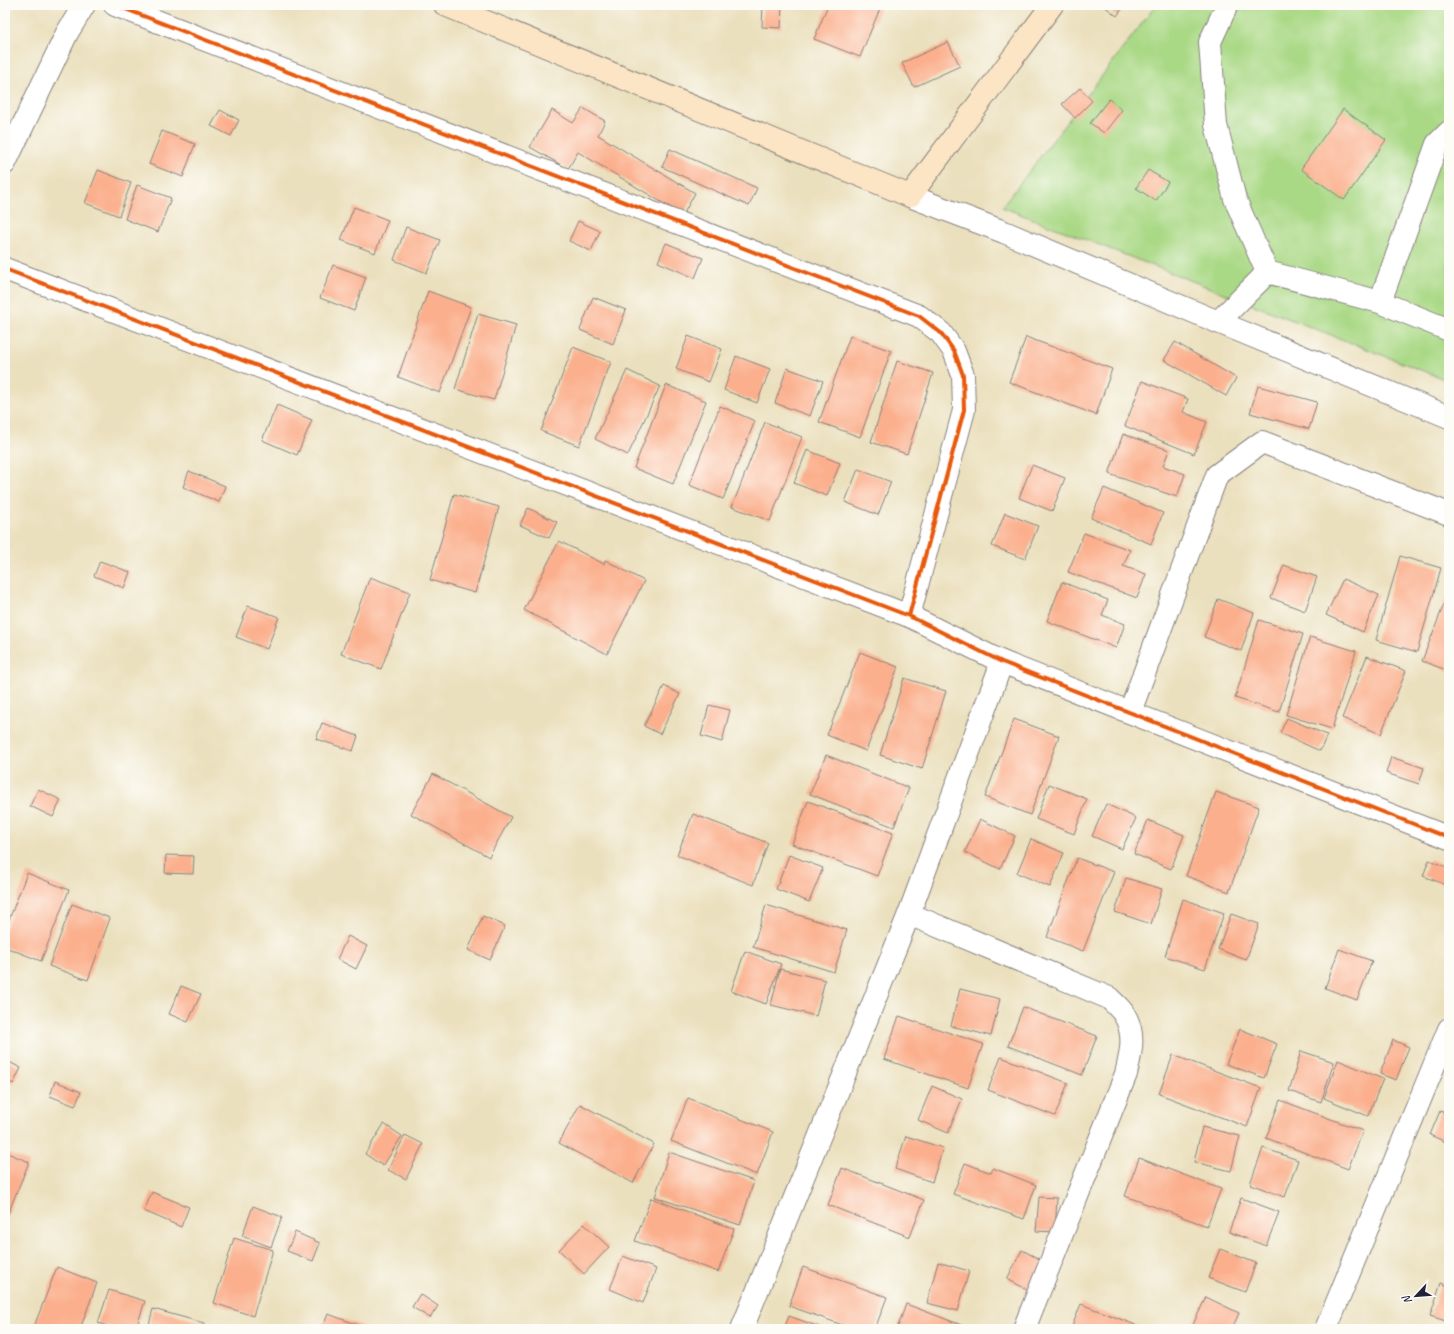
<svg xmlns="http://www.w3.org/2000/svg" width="1454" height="1334" viewBox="0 0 1454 1334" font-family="Caveat,sans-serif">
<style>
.green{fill:#aad986;stroke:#667e60}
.building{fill:#fbaf8c}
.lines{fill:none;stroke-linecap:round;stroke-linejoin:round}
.street-casing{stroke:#86817c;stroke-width:24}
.secondary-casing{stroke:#86817c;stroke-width:24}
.street{stroke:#fff;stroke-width:22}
.secondary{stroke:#fce5c4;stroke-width:22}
.cycleway-casing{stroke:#fdfcf7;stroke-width:6}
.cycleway{stroke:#e8590c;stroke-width:4}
</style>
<rect width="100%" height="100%" fill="#fdfcf7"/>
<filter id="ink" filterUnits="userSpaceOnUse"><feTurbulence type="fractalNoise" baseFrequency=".025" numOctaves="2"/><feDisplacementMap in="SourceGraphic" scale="8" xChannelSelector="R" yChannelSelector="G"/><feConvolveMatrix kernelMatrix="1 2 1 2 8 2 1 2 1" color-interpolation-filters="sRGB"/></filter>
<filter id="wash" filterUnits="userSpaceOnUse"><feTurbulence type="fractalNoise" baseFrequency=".012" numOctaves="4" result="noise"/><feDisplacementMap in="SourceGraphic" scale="16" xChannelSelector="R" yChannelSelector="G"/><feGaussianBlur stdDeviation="0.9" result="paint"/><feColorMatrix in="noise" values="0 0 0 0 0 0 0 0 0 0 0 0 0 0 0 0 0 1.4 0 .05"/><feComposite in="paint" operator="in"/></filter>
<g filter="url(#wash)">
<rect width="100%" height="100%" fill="#ebe0be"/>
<path class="green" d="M1156 5H1449V381L1002 207Z"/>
<g id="blocks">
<g class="building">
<path d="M763 5H782L781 28 762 27Z"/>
<path d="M828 5H878L881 6 860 57 814 39Z"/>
<path d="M1103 5H1125L1117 16Z"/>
<path d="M948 42 960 66 914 87 902 63Z"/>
<path d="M1080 88 1092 101 1075 118 1062 104Z"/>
<path d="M1109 99 1122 110 1104 133 1090 123Z"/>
<path d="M583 108 605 121 598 135 695 193 683 215 578 152 568 169 530 147 552 110 573 123Z"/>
<path d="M1343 109 1386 140 1344 200 1301 169Z"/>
<path d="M220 110 239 120 231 136 211 126Z"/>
<path d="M162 131 195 144 183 177 149 164Z"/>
<path d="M670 149 757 188 749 206 662 167Z"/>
<path d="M98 170 131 183 119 216 85 203Z"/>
<path d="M1148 170 1168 182 1156 201 1136 188Z"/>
<path d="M137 185 171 198 158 232 125 219Z"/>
<path d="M354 207 388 220 375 253 341 240Z"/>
<path d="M578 221 600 231 591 251 569 241Z"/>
<path d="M406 227 440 240 427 273 394 260Z"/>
<path d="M666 243 703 258 695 278 658 262Z"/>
<path d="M333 265 366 277 354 311 320 298Z"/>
<path d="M428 291 471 307 440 393 398 377Z"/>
<path d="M593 297 626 310 613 344 580 330Z"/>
<path d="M478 314 516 325 494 400 455 389Z"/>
<path d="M688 336 722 349 709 382 676 369Z"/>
<path d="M850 336 891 351 860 437 819 422Z"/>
<path d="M1026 337 1112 369 1096 415 1009 382Z"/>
<path d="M1175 342 1236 378 1226 396 1164 360Z"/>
<path d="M573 347 611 362 579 446 541 431Z"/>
<path d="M736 356 770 369 757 403 724 390Z"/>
<path d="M897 361 933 373 907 454 871 442Z"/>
<path d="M787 368 823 381 810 416 775 403Z"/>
<path d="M627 370 660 386 628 455 595 439Z"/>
<path d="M1142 381 1188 399 1183 412 1207 422 1194 454 1125 426Z"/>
<path d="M666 385 706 401 673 484 634 468Z"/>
<path d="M1258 386 1317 402 1309 429 1250 413Z"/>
<path d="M277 405 312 420 297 455 262 440Z"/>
<path d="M720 406 755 421 723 499 689 485Z"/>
<path d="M765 422 802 437 770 521 732 507Z"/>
<path d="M1123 434 1169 450 1163 466 1185 474 1177 497 1109 474Z"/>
<path d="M807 450 840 463 827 496 794 483Z"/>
<path d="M1032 465 1065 478 1052 511 1019 498Z"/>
<path d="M858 469 891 482 878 515 845 502Z"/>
<path d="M189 471 225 486 219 502 183 487Z"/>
<path d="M1104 488 1163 513 1151 544 1091 518Z"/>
<path d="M454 494 499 507 475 593 430 580Z"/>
<path d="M528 508 557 522 549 538 520 525Z"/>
<path d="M1005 513 1038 526 1025 559 992 546Z"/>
<path d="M1084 533 1130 550 1123 566 1146 574 1137 598 1068 572Z"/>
<path d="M559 541 604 564 605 560 644 581 607 654 524 610Z"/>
<path d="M1400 556 1441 568 1417 652 1376 640Z"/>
<path d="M100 561 130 572 124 588 94 576Z"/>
<path d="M1284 565 1317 577 1305 611 1271 598Z"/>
<path d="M370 577 410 592 381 669 341 654Z"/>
<path d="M1343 579 1379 595 1363 632 1326 615Z"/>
<path d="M1062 582 1108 600 1102 615 1125 624 1116 648 1047 621Z"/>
<path d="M1449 591V671L1422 661Z"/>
<path d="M1218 599 1254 613 1241 651 1204 637Z"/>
<path d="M248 606 279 617 267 649 236 637Z"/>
<path d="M1259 620 1303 634 1279 712 1235 698Z"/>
<path d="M1310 637 1356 651 1332 729 1286 715Z"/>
<path d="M860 652 898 667 866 751 827 735Z"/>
<path d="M1367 656 1406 671 1381 734 1342 718Z"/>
<path d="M904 678 946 691 922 769 880 755Z"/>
<path d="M664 686 680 694 660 734 644 726Z"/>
<path d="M709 705 730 710 722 742 701 736Z"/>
<path d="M1287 718 1327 735 1320 751 1280 733Z"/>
<path d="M1014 719 1059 736 1030 815 985 797Z"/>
<path d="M322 723 358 736 353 751 316 739Z"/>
<path d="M826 755 909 788 894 827 810 794Z"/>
<path d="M1391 757 1424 768 1419 784 1386 773Z"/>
<path d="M433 774 511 817 489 857 411 814Z"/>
<path d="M1049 784 1087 799 1074 834 1036 819Z"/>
<path d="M38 789 61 800 53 817 30 806Z"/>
<path d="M1216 792 1259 807 1229 892 1186 876Z"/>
<path d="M808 801 893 833 877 876 792 844Z"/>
<path d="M1106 804 1136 818 1122 849 1092 836Z"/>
<path d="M693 814 768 843 753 885 677 855Z"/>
<path d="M980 819 1015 836 1000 869 965 852Z"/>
<path d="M1148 820 1184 835 1171 869 1134 854Z"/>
<path d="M1031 839 1064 853 1050 887 1017 873Z"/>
<path d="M166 855 194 856 193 874 165 873Z"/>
<path d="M789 855 823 868 809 902 776 889Z"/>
<path d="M1077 858 1114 872 1083 951 1047 937Z"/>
<path d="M1429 860 1449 868V886L1423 876Z"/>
<path d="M27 873 69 890 41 961 5 947V930Z"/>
<path d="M1126 878 1162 889 1151 924 1115 912Z"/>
<path d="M1183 899 1224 913 1205 969 1165 956Z"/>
<path d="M72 904 110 918 88 980 49 966Z"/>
<path d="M766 905 847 930 834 972 753 947Z"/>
<path d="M1231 914 1259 924 1246 960 1218 949Z"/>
<path d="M483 916 505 926 490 960 468 950Z"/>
<path d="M348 936 367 946 356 969 337 959Z"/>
<path d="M1339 949 1372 961 1357 1000 1325 988Z"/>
<path d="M745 951 781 964 766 1004 731 991Z"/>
<path d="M780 969 825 980 816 1016 771 1005Z"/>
<path d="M181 986 201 994 188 1022 169 1014Z"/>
<path d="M960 989 1000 999 991 1036 951 1026Z"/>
<path d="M1023 1007 1097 1036 1082 1075 1008 1046Z"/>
<path d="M899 1016 983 1044 968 1088 884 1059Z"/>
<path d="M1240 1029 1277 1044 1264 1078 1226 1064Z"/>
<path d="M1393 1040 1409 1047 1396 1080 1380 1074Z"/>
<path d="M1301 1051 1334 1062 1321 1102 1289 1091Z"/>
<path d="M1173 1055 1261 1088 1247 1127 1159 1094Z"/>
<path d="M1001 1057 1068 1083 1055 1116 988 1090Z"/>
<path d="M5 1060 21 1068 13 1084 5 1079Z"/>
<path d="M1338 1060 1383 1079 1368 1116 1324 1098Z"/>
<path d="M55 1081 81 1092 75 1106 50 1096Z"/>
<path d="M932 1086 962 1099 948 1133 918 1120Z"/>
<path d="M688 1098 773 1132 757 1175 671 1141Z"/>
<path d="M1280 1100 1363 1131 1348 1169 1266 1138Z"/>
<path d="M580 1104 654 1144 633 1183 559 1143Z"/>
<path d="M1440 1111 1449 1114V1134L1446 1142 1430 1135Z"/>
<path d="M384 1124 402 1136 383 1166 365 1154Z"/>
<path d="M1202 1127 1240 1136 1231 1171 1194 1162Z"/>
<path d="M405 1135 423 1144 406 1179 388 1170Z"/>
<path d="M906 1136 943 1148 932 1182 895 1169Z"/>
<path d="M1263 1148 1298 1160 1285 1197 1250 1184Z"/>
<path d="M5 1152 29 1162 5 1221Z"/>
<path d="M669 1152 754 1181 740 1225 655 1197Z"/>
<path d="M1139 1158 1221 1189 1207 1226 1125 1196Z"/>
<path d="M965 1163 991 1173 993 1168 1036 1185 1024 1219 953 1194Z"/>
<path d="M842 1168 924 1200 910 1237 828 1205Z"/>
<path d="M152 1192 189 1207 181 1227 144 1211Z"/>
<path d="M1039 1197 1057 1198 1055 1232 1036 1231Z"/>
<path d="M651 1198 734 1229 718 1272 635 1241Z"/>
<path d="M1241 1198 1279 1212 1266 1246 1229 1232Z"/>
<path d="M253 1206 282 1217 271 1247 242 1236Z"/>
<path d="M584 1224 609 1247 584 1274 559 1250Z"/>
<path d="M295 1232 320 1243 313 1261 287 1251Z"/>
<path d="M234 1238 273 1250 253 1316 214 1303Z"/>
<path d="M1220 1249 1256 1263 1245 1292 1208 1278Z"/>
<path d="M1022 1250 1045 1262 1030 1291 1007 1279Z"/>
<path d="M623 1256 656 1269 643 1303 610 1289Z"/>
<path d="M938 1262 969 1271 958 1311 927 1303Z"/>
<path d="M57 1267 97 1283 80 1329H33Z"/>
<path d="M803 1267 887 1297 875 1329H854L789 1306Z"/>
<path d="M1441 1283 1449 1286V1322L1430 1316Z"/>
<path d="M109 1290 145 1301 136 1329H116L98 1323Z"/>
<path d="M420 1294 438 1306 430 1318 412 1307Z"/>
<path d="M1206 1297 1239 1313 1232 1329H1191Z"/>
<path d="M906 1304 972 1329H897Z"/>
<path d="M1081 1304 1146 1329H1071Z"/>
<path d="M153 1309 204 1323 202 1329H148Z"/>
<path d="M328 1314 364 1327 363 1329H322Z"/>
<path d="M789 1316 825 1329H784Z"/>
</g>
</g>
</g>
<g filter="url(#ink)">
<use href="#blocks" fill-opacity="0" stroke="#86817c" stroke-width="1"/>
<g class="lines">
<defs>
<g id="street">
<path d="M115 5 919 316 941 333 954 351 963 375 964 410 909 616"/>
<path d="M1227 5 1210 42 1216 125 1235 199 1267 272"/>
<path d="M5 163 67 33 84 5"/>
<path d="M910 196 1004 232 1218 322 1449 417"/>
<path d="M5 269 909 616 1002 662 1449 838"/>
<path d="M1267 272 1380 302 1449 330"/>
<path d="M1380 302 1437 144 1449 132"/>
<path d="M1218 322 1260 280 1267 272"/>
<path d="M1130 712 1217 475 1262 442 1449 514"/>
<path d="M909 914 1109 998C1114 1003 1120 1008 1124 1014 1136 1034 1131 1053 1126 1074L1024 1329"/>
<path d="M742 1329 909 914 1002 662"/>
<path d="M1326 1329 1449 1029"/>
</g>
<path id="secondary" d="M445 5 910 196 1052 5"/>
</defs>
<use href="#street" class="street-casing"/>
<use href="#secondary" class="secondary-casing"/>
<use href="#street" class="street"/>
<use href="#secondary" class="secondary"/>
<defs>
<g id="cycleway">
<path d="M115 5 919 316 941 333 954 351 963 375 964 410 909 616"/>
<path d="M5 269 909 616 1002 662 1449 838"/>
</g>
</defs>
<use href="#cycleway" class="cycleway-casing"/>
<use href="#cycleway" class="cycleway"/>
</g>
</g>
<rect width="1454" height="1334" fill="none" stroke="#fdfcf7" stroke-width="20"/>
<g transform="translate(1416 1296) rotate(244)" stroke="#fdfcf7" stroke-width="3" paint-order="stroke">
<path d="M0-3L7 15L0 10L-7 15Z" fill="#22223b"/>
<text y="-6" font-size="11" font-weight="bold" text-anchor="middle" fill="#22223b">N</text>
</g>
</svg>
